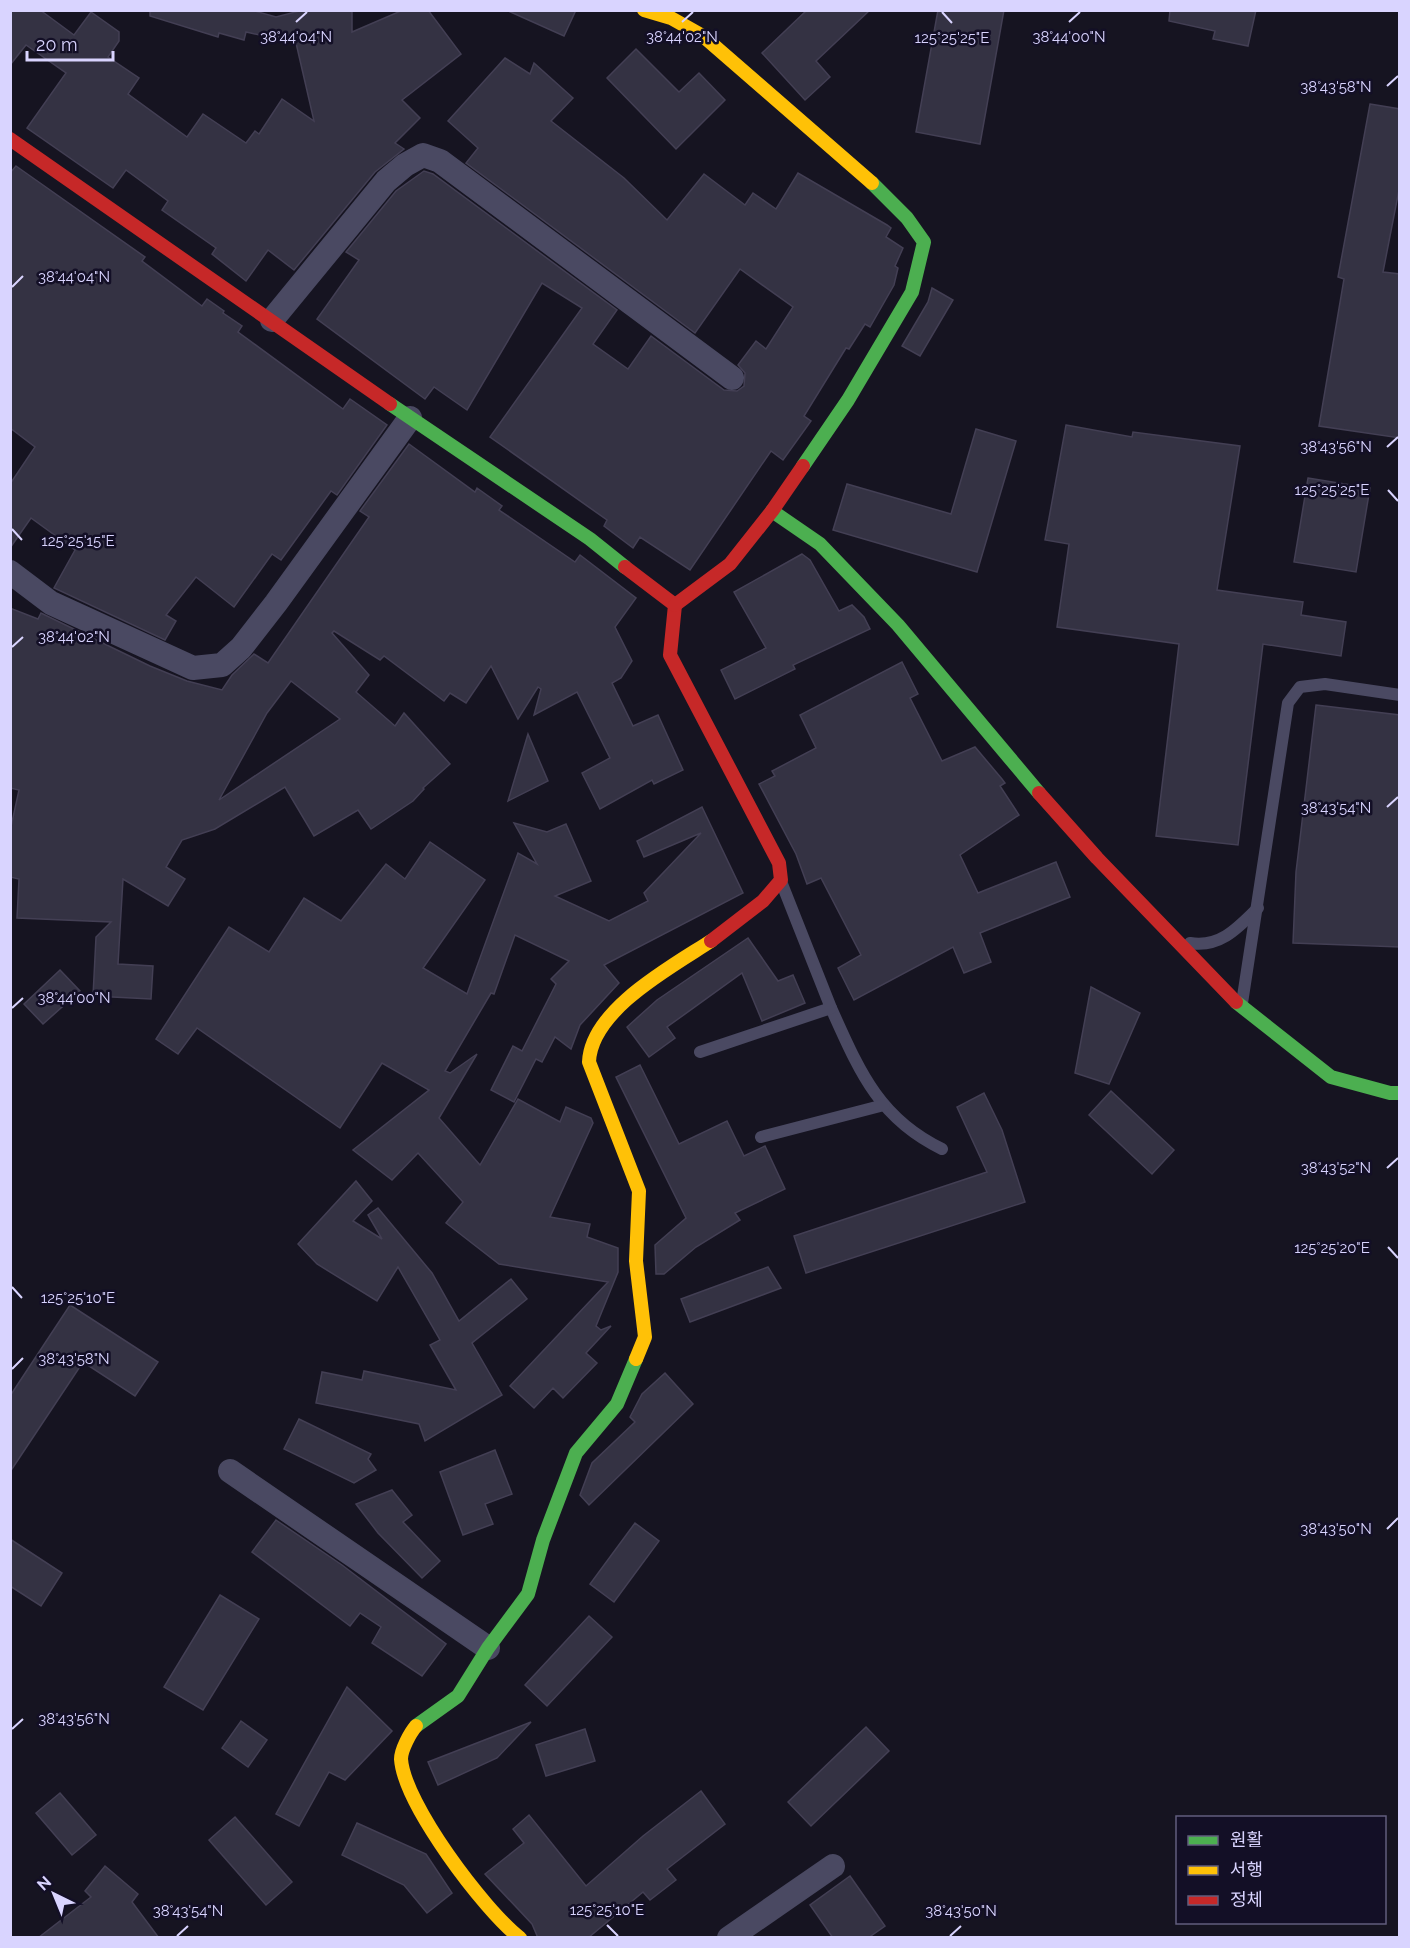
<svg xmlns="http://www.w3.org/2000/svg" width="1410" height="1948" viewBox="0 0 1410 1948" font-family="Raleway,'Noto Sans KR',sans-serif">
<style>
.building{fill:#343243;stroke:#433f54;stroke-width:1.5;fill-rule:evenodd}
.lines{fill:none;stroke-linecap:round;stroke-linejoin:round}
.lane{stroke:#4a4962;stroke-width:12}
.street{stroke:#4a4962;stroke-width:24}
.fast{stroke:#4caf50;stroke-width:14}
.slow{stroke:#ffc107;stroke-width:14}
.jam{stroke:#c62828;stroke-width:14}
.ticks{fill:none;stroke:#d9d4ff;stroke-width:2}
.ticks-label{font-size:15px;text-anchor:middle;fill:#d9d4ff;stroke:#130f26;stroke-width:5;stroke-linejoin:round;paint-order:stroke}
</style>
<rect width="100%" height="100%" fill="#161421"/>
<g class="building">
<path d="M10 10H40L74 35 91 12 119 32V41L108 57 139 78 128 94 187 137 203 114 246 143 255 131 259 134 282 99 314 121 296 43 246 32 244 40 219 33 218 37 150 16V10H251L276 17 303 10H352V32L403 10H428L461 54 402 100 420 118 395 143 404 149 375 172 294 270 268 250 246 281 212 254 216 248 162 210 168 201 126 170 113 188 27 128 66 73 26 45 10 65Z"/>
<path d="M506 10H576L564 36Z"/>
<path d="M807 10H870L816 61 830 77 805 100 762 53Z"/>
<path d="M938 10H1004L980 144 916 132Z"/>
<path d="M1170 10H1256L1248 46 1213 39 1215 31 1169 21Z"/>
<path d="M636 49 679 92 699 73 725 100 676 149 607 78Z"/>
<path d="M505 58 530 74 534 63 573 98 551 121 624 178 667 220 704 174 745 205 753 193 776 209 798 173 887 225 891 228 886 237 903 248 895 266 898 268 894 285 870 327 865 324 849 349 846 348 804 416 811 421 783 460 771 451 690 570 640 537 633 548 604 526 607 520 490 437 582 308 542 283 467 410 434 387 425 399 317 319 359 260 346 252 396 191 424 171 433 174 617 310 593 344 628 369 651 336 724 390 737 391 744 386 745 373 738 365 756 341 766 349 793 307 740 269 695 333 466 163 478 148 448 121Z"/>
<path d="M1370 104 1400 109V185L1383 272 1400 274V438L1319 426 1344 279 1338 277Z"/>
<path d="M16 166 145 257 142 261 202 306 207 299 224 311 223 313 242 326 238 332 343 409 350 399 387 425 337 495 331 491 281 560 272 554 234 607 196 577 166 615 176 621 165 640 54 588 75 550 31 518 10 548V484L35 447 10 428V173Z"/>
<path d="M932 288 953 300 920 356 902 346 928 302Z"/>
<path d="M1066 425 1132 437 1133 432 1240 446 1217 590 1303 602 1301 615 1346 622 1341 656 1263 644 1238 845 1156 836 1179 644 1057 627 1069 544 1045 540Z"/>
<path d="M976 429 1016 441 977 572 833 530 847 484 951 514Z"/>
<path d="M409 444 475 492 477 488 502 506 499 510 575 562 580 555 636 598 615 627 632 661 621 678 612 683 633 726 658 715 683 770 654 784 652 780 600 809 582 773 610 758 577 692 534 715 541 689 538 687 518 719 491 666 466 703 450 693 444 701 384 656 380 660 334 631 332 633 369 675 356 692 395 726 404 713 450 764 423 788 424 789 413 801 371 829 358 810 314 836 285 787 215 829 182 840 166 867 185 879 168 906 123 879 118 964 153 966 151 999 93 996 96 937 111 922 17 918 19 879 10 877V831L19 790 10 788V608L38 619 41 613 150 666 187 681 222 690 232 675 254 654 268 663 369 517 360 511ZM291 681 340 719 219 800 267 713Z"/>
<path d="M1308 478 1370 488 1356 572 1294 562Z"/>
<path d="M802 554 810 560 839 611 852 605 864 617 870 629 793 665 795 669 735 699 721 670 766 648 734 592Z"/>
<path d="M902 662 918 694 910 698 942 761 975 747 1002 779 1005 783 1000 786 1019 815 960 855 978 893 1056 862 1070 897 980 933 991 962 964 973 953 947 854 1000 838 968 861 955 821 878 807 884 796 854 759 784 775 776 772 771 816 748 800 715Z"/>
<path d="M1316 705 1400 715V947L1293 943 1296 872Z"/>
<path d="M528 734 548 781 508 801Z"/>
<path d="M702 807 743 893 604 965 619 983 580 1025 571 1049 555 1037 542 1062 536 1059 514 1102 491 1090 513 1046 522 1051 556 984 551 979 569 961 515 935 494 994 491 993 445 1071 450 1073 477 1054 439 1118 480 1165 518 1099 560 1122 566 1107 591 1118 593 1123 550 1217 590 1224 587 1237 618 1248V1272L596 1326 601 1330 611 1326 586 1353 597 1363 563 1398 553 1388 534 1408 510 1386 608 1282 499 1264 446 1223 463 1202 418 1153 392 1180 353 1150 429 1090 382 1063 340 1128 197 1028 178 1054 156 1039 229 927 269 952 304 898 341 921 386 864 405 879 430 842 485 880 423 968 467 994 518 853 537 864 514 823 547 832 566 824 591 881 555 896 609 921 648 901 644 893 701 833 644 857 637 841Z"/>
<path d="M748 938 778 981 793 975 805 1003 762 1021 742 973 667 1027 675 1038 649 1057 627 1027 657 1000Z"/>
<path d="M60 970 80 991 43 1024 24 1004Z"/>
<path d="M1091 987 1140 1013 1109 1084 1075 1073Z"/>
<path d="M640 1065 679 1144 727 1121 744 1156 765 1146 785 1189 735 1213 740 1220 696 1247 664 1274H656L655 1245 686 1218 616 1077Z"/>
<path d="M1111 1091 1174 1150 1152 1174 1089 1115Z"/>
<path d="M984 1093 1002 1130 1025 1202 806 1273 794 1236 987 1172 957 1107Z"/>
<path d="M356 1181 372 1201 353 1221 382 1239 368 1215 378 1208 432 1273 459 1321 511 1279 527 1299 472 1343 502 1395 425 1441 419 1424 316 1403 322 1372 362 1380 364 1371 456 1390 430 1345 440 1340 398 1267 377 1301 317 1264 298 1244Z"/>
<path d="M768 1267 781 1288 690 1322 681 1299Z"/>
<path d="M70 1305 158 1362 135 1396 83 1362 10 1472V1396Z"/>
<path d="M665 1373 693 1404 589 1505 580 1495 592 1463 635 1422 630 1417 642 1394Z"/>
<path d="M299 1419 371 1454 368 1459 376 1470 354 1483 284 1449Z"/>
<path d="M495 1450 512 1494 485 1504 493 1524 463 1535 440 1472Z"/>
<path d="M392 1490 412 1515 403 1522 440 1561 422 1578 378 1533 356 1504Z"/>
<path d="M276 1520 342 1565 446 1644 422 1676 372 1643 381 1627 360 1613 350 1626 252 1552Z"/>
<path d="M635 1523 659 1541 614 1602 590 1584Z"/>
<path d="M10 1539 62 1573 41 1606 10 1586Z"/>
<path d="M220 1595 259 1619 203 1710 164 1687Z"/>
<path d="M589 1616 612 1637 547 1706 525 1685Z"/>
<path d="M347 1687 392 1731 345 1780 329 1772 299 1826 276 1814Z"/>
<path d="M241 1721 267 1740 248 1767 222 1748Z"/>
<path d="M531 1722 497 1758 438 1785 428 1762Z"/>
<path d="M866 1727 889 1751 811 1826 788 1802Z"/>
<path d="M585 1729 595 1761 546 1776 536 1745Z"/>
<path d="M701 1791 725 1824 667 1869 676 1880 650 1900 643 1892 588 1938H538L532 1924 485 1874 524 1843 513 1829 529 1815 586 1886 643 1836Z"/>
<path d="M60 1793 96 1835 72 1855 36 1813Z"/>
<path d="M235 1817 292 1882 266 1905 209 1840Z"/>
<path d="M357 1823 426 1854 452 1893 427 1913 404 1885 342 1855Z"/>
<path d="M105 1866 138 1894 132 1902 159 1938H38L91 1897 85 1891Z"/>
<path d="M850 1876 885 1926 868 1938H833L810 1905Z"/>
</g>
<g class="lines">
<g class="lane">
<path d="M1190 943C1220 948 1238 928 1258 908"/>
<path d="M1242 1003 1288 703 1300 687 1325 684 1400 695"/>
<path d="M831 1008C859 1070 878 1118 942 1149"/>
<path d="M700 1052 831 1008 782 884"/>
<path d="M761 1137 884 1105"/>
</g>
<g class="street">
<path d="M272 320 386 181 405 165 423 155 440 161 732 378"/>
<path d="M10 572 51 603 193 668 222 665 241 648 276 603 410 418"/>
<path d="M230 1471 488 1648"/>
<path d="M729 1938 833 1866"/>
</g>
<g class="fast">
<path d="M390 404 590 539 625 567"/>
<path d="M803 466 848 400 912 292 924 242 907 218 872 183"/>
<path d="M772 511 820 544 898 625 1039 793"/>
<path d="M1236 1002 1331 1077 1390 1093H1400"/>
<path d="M416 1726 458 1696 488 1648 528 1594 543 1540 576 1453 617 1404 636 1359"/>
</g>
<g class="slow">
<path d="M644 10 671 18 703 36 872 183"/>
<path d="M636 1359 645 1337 636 1261 639 1191 589 1062C591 1010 671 967 711 941"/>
<path d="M416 1726C410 1733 401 1750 401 1759 404 1804 484 1910 520 1938"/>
</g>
<g class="jam">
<path d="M10 139 390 404"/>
<path d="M625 567 675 605 670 655 779 863 781 880 763 901 711 941"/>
<path d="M675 605 730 564 772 511 803 466"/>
<path d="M1039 793 1097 858 1236 1002"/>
</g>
</g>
<path class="ticks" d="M942 12 952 23M296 22 307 12M682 22 693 12M1069 22 1080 12M1387 86 1398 76M12 287 23 276M1387 447 1398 437M1388 490 1398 501M12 529 22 540M12 647 23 637M1387 807 1398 797M12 1008 23 998M1387 1168 1398 1158M1388 1247 1398 1258M12 1287 22 1298M12 1369 23 1358M1387 1529 1398 1518M12 1729 23 1719M607 1925 618 1936M177 1936 188 1926M950 1936 961 1926"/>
<g class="ticks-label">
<text x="296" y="42">38°44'04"N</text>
<text x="682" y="42">38°44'02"N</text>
<text x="1069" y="42">38°44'00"N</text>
<text x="952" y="43">125°25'25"E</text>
<text x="1336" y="92">38°43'58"N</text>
<text x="74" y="282">38°44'04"N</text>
<text x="1336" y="452">38°43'56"N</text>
<text x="1332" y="495">125°25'25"E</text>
<text x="78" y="546">125°25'15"E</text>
<text x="74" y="642">38°44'02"N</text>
<text x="1336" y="813">38°43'54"N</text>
<text x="74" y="1003">38°44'00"N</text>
<text x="1336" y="1173">38°43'52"N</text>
<text x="1332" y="1253">125°25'20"E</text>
<text x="78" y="1303">125°25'10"E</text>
<text x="74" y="1364">38°43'58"N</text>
<text x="1336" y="1534">38°43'50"N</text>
<text x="74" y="1724">38°43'56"N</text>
<text x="607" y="1915">125°25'10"E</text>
<text x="188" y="1916">38°43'54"N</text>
<text x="961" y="1916">38°43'50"N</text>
</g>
<rect width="1410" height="1948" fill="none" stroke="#d9d4ff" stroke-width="24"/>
<rect x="1176" y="1816" width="210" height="108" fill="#130f26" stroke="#625e7d" stroke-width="1.5"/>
<rect x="1188" y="1836" width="30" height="9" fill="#4caf50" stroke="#625e7d" stroke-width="1.5"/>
<text x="1230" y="1846" font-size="18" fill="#d9d4ff">원활</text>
<rect x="1188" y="1866" width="30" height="9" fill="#ffc107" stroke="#625e7d" stroke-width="1.5"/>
<text x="1230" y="1876" font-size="18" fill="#d9d4ff">서행</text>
<rect x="1188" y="1896" width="30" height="9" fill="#c62828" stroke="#625e7d" stroke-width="1.5"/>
<text x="1230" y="1906" font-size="18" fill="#d9d4ff">정체</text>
<g transform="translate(54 1894) rotate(317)" stroke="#130f26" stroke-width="4.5" paint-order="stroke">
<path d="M0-4.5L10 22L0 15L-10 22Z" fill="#d9d4ff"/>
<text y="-9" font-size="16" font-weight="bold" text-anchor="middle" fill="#d9d4ff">N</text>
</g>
<path d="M27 51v9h86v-9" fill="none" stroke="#d9d4ff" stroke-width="3"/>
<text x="36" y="51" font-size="18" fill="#d9d4ff" stroke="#130f26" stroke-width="4.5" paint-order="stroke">20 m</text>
</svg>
